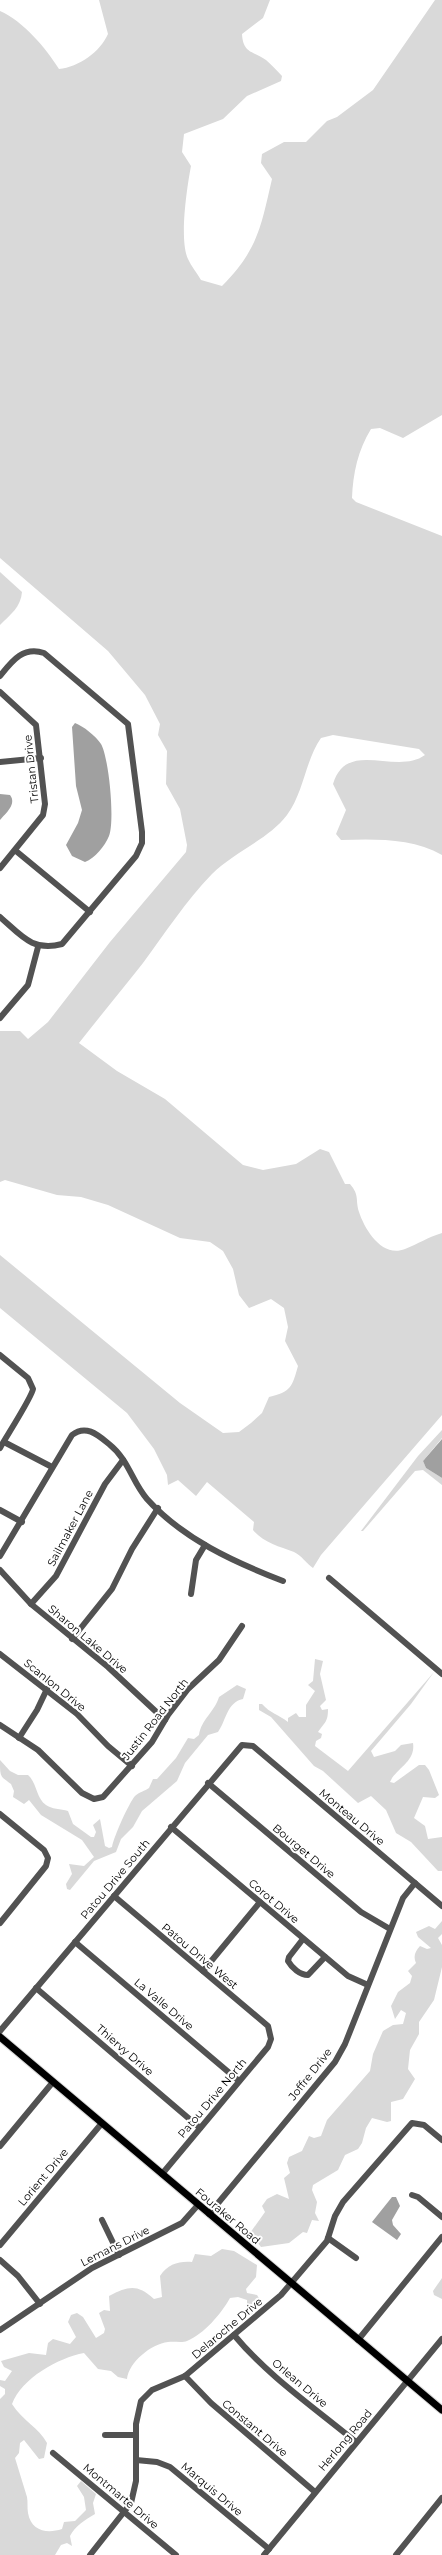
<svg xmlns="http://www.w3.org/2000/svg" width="442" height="2555" viewBox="0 0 442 2555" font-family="Montserrat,sans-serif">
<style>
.green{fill:#d9d9d9}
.water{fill:#a0a0a0}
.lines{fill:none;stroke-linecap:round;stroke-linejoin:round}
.major-casing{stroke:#dbdbdb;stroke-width:9}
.minor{stroke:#525252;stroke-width:6}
.major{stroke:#000;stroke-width:7}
.labels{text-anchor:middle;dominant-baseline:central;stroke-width:4;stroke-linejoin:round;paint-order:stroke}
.street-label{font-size:11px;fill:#000;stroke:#fff}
</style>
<rect width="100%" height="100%" fill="#fff"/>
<g class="green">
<path d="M99 0H270L263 18 242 34C243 54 254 51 266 60 272 65 277 71 282 76L281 81 247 96 223 119 184 134 182 152 191 166C187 187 179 240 188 259 191 266 197 273 201 280L222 286C258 250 261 226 272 179L261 163 262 154 284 142H306L327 121 337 117 373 90 435 0H442V415L403 438 380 428 371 429C358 450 353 473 352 498L356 502 442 536V855C412 838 375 839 341 840L336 834 346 810 333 784C347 738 396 776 425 755L419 749 333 735 321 738C305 761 304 792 287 815 269 839 234 852 212 874 186 901 165 933 143 963 122 990 100 1016 79 1043L117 1071 165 1099 243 1165 263 1170 296 1164 320 1149 329 1152 345 1184H350C360 1196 355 1199 359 1212 365 1230 382 1258 405 1249 418 1244 428 1237 442 1233V1415L321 1555 313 1568C307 1564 301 1555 294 1552 279 1546 264 1543 253 1530L254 1522 207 1482 196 1496 178 1480 168 1485 167 1475 154 1449 127 1413 0 1308V1255L180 1403 223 1433 239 1432 251 1423 262 1413 269 1397C291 1392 292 1387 298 1366L285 1341 288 1327 284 1308 271 1299 249 1308 239 1295 233 1269 223 1251 210 1242 180 1238 108 1205 81 1197 57 1195 5 1180 0 1182V1031H20L28 1039 48 1022 110 942 186 852 187 845 180 809 166 784 167 751 158 735 160 724 145 695 108 651 0 558V11C23 21 46 48 59 69 79 67 100 52 108 34Z"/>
<path d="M0 572 22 592C21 607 10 615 0 625Z"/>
<path d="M442 1430V1438L423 1461 426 1468 442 1478V1485L423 1470 415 1471 363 1531H361L418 1456Z"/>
<path d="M315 1659 323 1661 320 1674 326 1700 320 1706 322 1710 328 1709C328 1722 325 1722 318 1732L322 1734 321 1738 316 1741 315 1746 348 1771 434 1672 411 1704 371 1751 374 1757 395 1751 401 1745 413 1743C416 1762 396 1768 390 1782L394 1783 419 1765H425L429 1770 439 1795 435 1798 423 1797 414 1818 425 1826 428 1839 442 1837V1871H438L411 1842 396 1833 386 1810 371 1796 358 1803 323 1771 314 1766 271 1717 259 1710V1704H262C270 1713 279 1715 288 1722V1718L296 1713 299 1717H306V1705L315 1691 308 1685 313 1681Z"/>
<path d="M237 1685 246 1689 243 1699C227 1702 226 1721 218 1732L208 1735 185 1763 177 1781 142 1811 133 1827 121 1839 116 1852 94 1861 70 1890 67 1889 66 1884 72 1874 69 1864 84 1866 94 1857 82 1840 41 1815 29 1800 24 1804 13 1797 14 1791 11 1784C0 1776 0 1777 0 1760L10 1771 18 1775H28C37 1783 36 1798 46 1805 51 1809 61 1809 68 1811L73 1824 91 1837H94L96 1832 93 1825 100 1819 105 1846 109 1848 112 1847C114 1836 129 1803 135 1796 139 1792 145 1791 149 1788L153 1779H157L176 1758 188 1738 194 1739 199 1735C201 1720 215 1711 219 1697Z"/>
<path d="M442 1921V1934L438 1938 442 1945V1967L434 2000 419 2022V2034L410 2050 408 2069 415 2079 403 2099 391 2102V2121L387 2122 372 2118 366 2128 362 2143 358 2149 345 2155 338 2170 313 2185 312 2190 317 2202 315 2213 319 2221 312 2220 307 2233 303 2232 289 2243 261 2247 250 2233 265 2212 262 2206 267 2199 277 2194 289 2199 284 2178 290 2173 287 2163 289 2157 302 2151 309 2136 314 2138 321 2136 327 2120 370 2071 373 2054 383 2031 393 2025 403 2024 406 2013 401 2010 395 2019 391 2006 398 1992 410 1983 412 1976 408 1971 416 1963C413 1957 415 1951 420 1946L427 1949 431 1948 418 1937 416 1932 429 1926 435 1929Z"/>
<path d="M222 2249 234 2251 257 2265 256 2277 246 2289 247 2293 257 2295 262 2303 250 2316 247 2314V2300L238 2297 230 2298C221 2314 204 2334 187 2341 182 2343 174 2341 168 2342 151 2344 129 2362 127 2379L118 2377 111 2371 98 2369 84 2353C58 2358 22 2378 12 2404 22 2420 39 2428 47 2443L44 2458 39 2459 24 2440 20 2443 19 2453 15 2458C19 2471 23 2484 27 2497 28 2502 27 2508 28 2513 31 2531 47 2534 62 2529L64 2522 75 2521 86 2510 84 2497 77 2486 81 2481 96 2494 93 2503 95 2514C85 2520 75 2526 70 2536L72 2546 67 2543 61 2545 55 2555H0V2399L5 2394V2389L0 2386V2380L5 2381 12 2371 4 2367 1 2361 29 2353 46 2355 48 2343 53 2339 70 2344 76 2337 68 2322 71 2315 77 2313 83 2317 96 2338 104 2333 105 2329 99 2313 104 2310 110 2311 109 2296C129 2286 137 2284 154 2299L162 2297 160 2276C168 2264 179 2261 192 2262L195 2254 211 2256Z"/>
<path d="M442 2278V2299L434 2295 433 2291Z"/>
</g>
<g class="water">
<path d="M75 723C83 726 96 736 101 744 109 758 115 821 109 836 105 846 95 858 85 862L72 856 66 845 78 823 82 810 76 786 72 727Z"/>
<path d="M0 794 10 795C17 804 6 813 0 820Z"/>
<path d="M442 1439V1478L426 1468 423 1461Z"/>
<path d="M392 2197H396L400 2206 392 2220 393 2225 401 2234 397 2240 372 2222Z"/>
</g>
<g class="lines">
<defs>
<path id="major" d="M0 2037 442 2410"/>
</defs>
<use href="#major" class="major-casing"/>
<g class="minor">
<path d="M0 676C12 661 23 646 44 653L128 724 142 832V843L136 856 62 944C32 952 21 935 0 917"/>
<path d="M0 692 36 725 45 804 43 815 0 868"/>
<path d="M0 762 41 758"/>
<path d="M16 851 90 912"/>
<path d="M0 1018 28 985 38 947"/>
<path d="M0 1355 28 1378 33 1389C32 1397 6 1437 0 1448"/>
<path d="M4 1442 52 1467"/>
<path d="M0 1510 22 1522"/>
<path d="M0 1556 72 1435C86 1424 98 1435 109 1444 129 1460 132 1482 147 1499 183 1539 234 1562 283 1581"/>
<path d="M0 1570 31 1604 108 1667 165 1720"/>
<path d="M329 1578 442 1674"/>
<path d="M191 1594 196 1560 205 1545"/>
<path d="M31 1604 56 1576 105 1484 123 1460"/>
<path d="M72 1639 112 1589 132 1549 158 1508"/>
<path d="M0 1654 77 1714 108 1746 132 1766"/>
<path d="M0 1725 38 1750 82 1793 94 1799 103 1797 152 1742 168 1715 188 1689 219 1660 242 1626"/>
<path d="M19 1738 37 1710 47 1689"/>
<path d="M208 1783 361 1912 390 1929"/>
<path d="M0 1814 44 1850 48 1858 46 1866 0 1923"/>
<path d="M171 1827 348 1976 368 1985"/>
<path d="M114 1896 268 2026 271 2039 268 2047 162 2174"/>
<path d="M303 1939 289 1957 288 1961C292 1968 300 1975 308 1975L325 1957"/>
<path d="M75 1942 239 2081"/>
<path d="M203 1971 260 1902"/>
<path d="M36 1988 200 2128"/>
<path d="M0 2031 242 1745 253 1746 442 1906"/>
<path d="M0 2146 53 2082"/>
<path d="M412 2195 418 2197 442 2217"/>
<path d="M209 2214 335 2062 345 2044 403 1898 415 1883"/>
<path d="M102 2220 119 2255"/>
<path d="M328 2238 356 2258"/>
<path d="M0 2245 102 2123"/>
<path d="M0 2260 18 2276 40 2304"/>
<path d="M0 2330 92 2268 182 2223 198 2205"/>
<path d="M234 2335C268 2376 315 2408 356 2442"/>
<path d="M358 2340 442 2237"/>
<path d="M185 2376 211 2403 315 2492"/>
<path d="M105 2435H136"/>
<path d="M53 2453 176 2555"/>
<path d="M136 2460 157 2462 170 2467 269 2549"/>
<path d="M90 2555 131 2503 136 2481V2424L141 2401 152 2390 185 2376 281 2295 327 2241 335 2216 343 2202 412 2123 424 2125 442 2140"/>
<path d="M264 2555 442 2339"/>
<path d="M396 2555 442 2498"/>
</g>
<use href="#major" class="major"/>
</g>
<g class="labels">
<g class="street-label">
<text transform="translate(31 769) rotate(-96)">Tristan Drive</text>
<text transform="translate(70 1528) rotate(-62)">Sailmaker Lane</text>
<text transform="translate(88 1639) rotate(40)">Sharon Lake Drive</text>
<text transform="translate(55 1685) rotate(39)">Scanlon Drive</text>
<text transform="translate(155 1719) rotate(-52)">Justin Road North</text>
<text transform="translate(352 1817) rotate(40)">Monteau Drive</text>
<text transform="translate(304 1851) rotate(40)">Bourget Drive</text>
<text transform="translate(115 1879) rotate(-50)">Patou Drive South</text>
<text transform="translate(274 1901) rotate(40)">Corot Drive</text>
<text transform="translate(200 1956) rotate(40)">Patou Drive West</text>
<text transform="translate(164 2004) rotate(40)">La Valle Drive</text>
<text transform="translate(125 2050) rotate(41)">Thiervy Drive</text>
<text transform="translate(310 2074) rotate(-52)">Joffre Drive</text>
<text transform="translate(212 2098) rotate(-50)">Patou Drive North</text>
<text transform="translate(43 2177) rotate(-50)">Lorient Drive</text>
<text transform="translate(228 2216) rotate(40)">Fouraker Road</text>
<text transform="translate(115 2246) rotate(-27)">Lemans Drive</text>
<text transform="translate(227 2328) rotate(-40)">Delaroche Drive</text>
<text transform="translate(300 2383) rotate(40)">Orlean Drive</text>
<text transform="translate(255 2428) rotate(40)">Constant Drive</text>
<text transform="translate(345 2440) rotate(-50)">Herlong Road</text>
<text transform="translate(212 2489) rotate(40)">Marquis Drive</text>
<text transform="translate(121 2496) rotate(40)">Montmarte Drive</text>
</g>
</g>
</svg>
